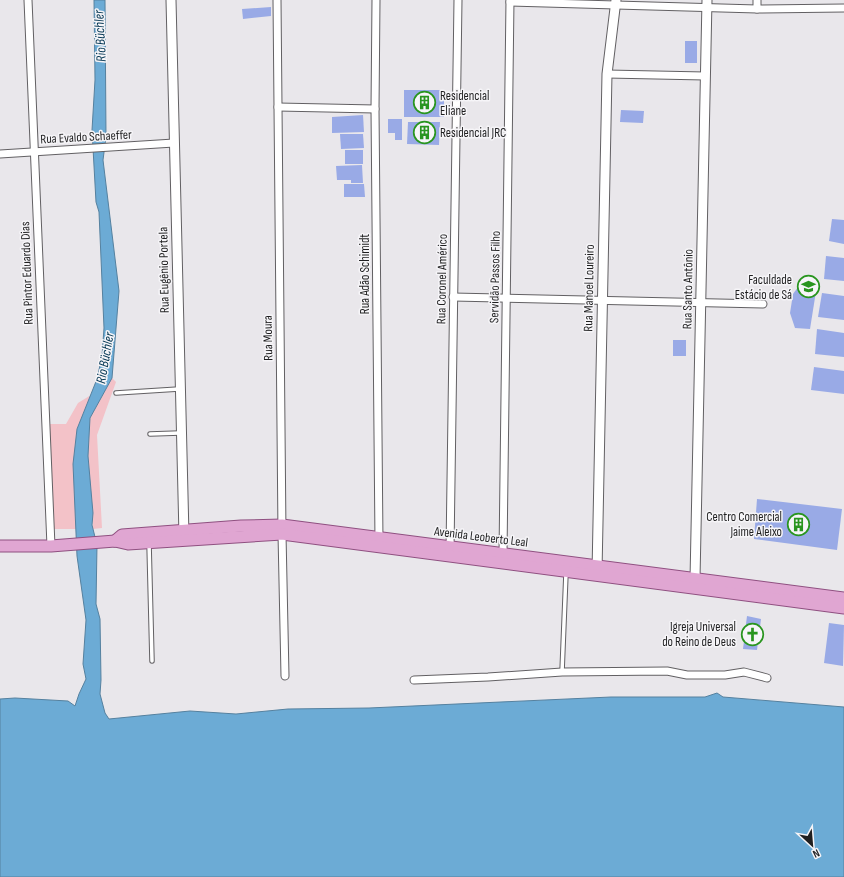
<svg xmlns="http://www.w3.org/2000/svg" width="844" height="877" viewBox="0 0 844 877" font-family="'Sofia Sans Condensed',sans-serif">
<style>
.green{fill:#f3c2c8}
.water{fill:#6cabd5;stroke:#55819f}
.building{fill:#99aae6}
.lines{fill:none;stroke-linecap:round;stroke-linejoin:round}
.service-casing{stroke:#626063;stroke-width:5.5}
.minor-casing{stroke:#626063;stroke-width:9}
.tertiary-casing{stroke:#626063;stroke-width:11}
.primary-casing{stroke:#8f5080;stroke-width:13}
.service{stroke:#fff;stroke-width:3.5}
.minor{stroke:#fff;stroke-width:7}
.tertiary{stroke:#fff;stroke-width:9}
.primary{stroke:#e0a6d2;stroke-width:11}
.labels{text-anchor:middle;dominant-baseline:central;stroke-width:3;stroke-linejoin:round;paint-order:stroke}
.poi-label{font-size:13px;fill:#1f1f20;stroke:#f6f5f8;text-anchor:end}
.street-label{font-size:13px;fill:#1f1f20;stroke:#f6f5f8}
.water-label{font-size:14px;font-style:italic;fill:#003451;stroke:#f6f5f8}
</style>
<rect width="100%" height="100%" fill="#e9e7eb"/>
<g class="green">
<path d="M112 378 116 382 97 435 102 528 93 529 88 456 90 418Z"/>
<path d="M91 395 77 429V529H53L48 424H66L78 403Z"/>
</g>
<path class="water" d="M94 0H105L106 137 103 160 119 291 112 378 90 418 88 456 93 513 92 525 97 545 96 604 100 619 101 680 100 694 105 713 109 719 190 711 236 714 288 709 369 708 611 697H705L717 693 723 697 844 707V877H0V699L15 698 68 701 75 706 79 694 86 679 83 664 86 620 77 556 73 464 77 429 97 379 102 356 104 328 99 212 96 202 92 130 95 80Z"/>
<g class="building">
<path d="M271 7V16L243 19 242 9Z"/>
<rect x="685" y="41" width="12" height="22"/>
<rect x="404" y="90" width="40" height="27"/>
<path d="M621 110 644 111 643 123 620 122Z"/>
<path d="M363 115 364 132 332 133V117Z"/>
<path d="M388 119H402V140H395V133H388Z"/>
<path d="M408 122H440L439 145 407 144Z"/>
<path d="M340 134H363L364 148 341 149Z"/>
<rect x="345" y="150" width="18" height="14"/>
<path d="M362 165 363 183H351V180H337L336 166Z"/>
<path d="M344 184H364L365 197H344Z"/>
<path d="M832 219 844 220V244L829 241Z"/>
<path d="M826 256 844 258V281L824 279Z"/>
<path d="M801 283 817 285 810 329 795 328 790 313 793 294Z"/>
<path d="M822 293 844 296V320L818 317Z"/>
<path d="M817 329 844 333V357L815 354Z"/>
<rect x="673" y="340" width="13" height="16"/>
<path d="M814 367 844 371V394L811 390Z"/>
<path d="M757 499 842 509 837 550 754 539Z"/>
<path d="M747 616 761 619 757 650 743 649Z"/>
<path d="M829 623 844 625 843 666 824 663Z"/>
</g>
<g class="lines">
<defs>
<g id="service">
<path d="M116 393 179 389"/>
<path d="M150 434 180 433"/>
<path d="M149 543 152 661"/>
<path d="M562 672 566 573"/>
</g>
<g id="minor">
<path d="M28 0 51 546"/>
<path d="M277 0 282 534 285 676"/>
<path d="M376 0 375 109 379 542"/>
<path d="M510 2 757 9 844 8"/>
<path d="M757 9V0"/>
<path d="M607 74 705 76"/>
<path d="M278 107 375 109"/>
<path d="M0 154 174 143"/>
<path d="M453 297 763 304"/>
<path d="M450 550 458 0"/>
<path d="M503 554 510 0"/>
<path d="M414 680 488 677 562 672 667 671 687 675H725L744 672 767 678"/>
</g>
<g id="tertiary">
<path d="M171 0 184 536"/>
<path d="M597 572 607 74 616 0"/>
<path d="M695 579 707 0"/>
</g>
<g id="primary">
<path d="M115 541 122 535 241 526 282 525 844 598"/>
<path d="M0 546H51L115 541 128 544 282 534 844 608"/>
</g>
</defs>
<use href="#service" class="service-casing"/>
<use href="#minor" class="minor-casing"/>
<use href="#tertiary" class="tertiary-casing"/>
<use href="#primary" class="primary-casing"/>
<use href="#service" class="service"/>
<use href="#minor" class="minor"/>
<use href="#tertiary" class="tertiary"/>
<use href="#primary" class="primary"/>
</g>
<defs>
<symbol id="building-ring" viewBox="-11 -11 22 22"><circle r="9.5" fill="#f6f5f8" stroke="#29951f" stroke-width="1.5"/><path d="M-4-6H4V6H1V3H-1V6H-4ZM-2.5-4.3h1.7v1.8h-1.7ZM.8-4.3h1.7v1.8H.8ZM-2.5-1h1.7V.8h-1.7ZM.8-1h1.7V.8H.8Z" fill="#29951f"/></symbol>
<symbol id="university-ring" viewBox="-11 -11 22 22"><circle r="9.5" fill="#f6f5f8" stroke="#29951f" stroke-width="1.5"/><path d="M0-5L7-2L0 1L-7-2ZM-4 1L0 2.5L4 1V4Q0 6-4 4Z" fill="#29951f"/></symbol>
<symbol id="church-ring" viewBox="-11 -11 22 22"><circle r="9.5" fill="#f6f5f8" stroke="#29951f" stroke-width="1.5"/><path d="M-1.2-6h2.4v3.5h3.3v2.4h-3.3V6h-2.4V-.1h-3.3v-2.4h3.3Z" fill="#29951f"/></symbol>
</defs>
<g fill-rule="evenodd">
<use href="#building-ring" x="412" y="90" width="25" height="25"/>
<use href="#building-ring" x="412" y="120" width="25" height="25"/>
<use href="#university-ring" x="796" y="274" width="25" height="25"/>
<use href="#building-ring" x="786" y="512" width="25" height="25"/>
<use href="#church-ring" x="740" y="622" width="25" height="25"/>
</g>
<g class="labels">
<g class="poi-label">
<text x="440" y="96" text-anchor="start">Residencial<tspan x="440" dy="15">Eliane</tspan></text>
<text x="440" y="133" text-anchor="start">Residencial JRC</text>
<text x="792" y="280">Faculdade<tspan x="792" dy="15">Estácio de Sá</tspan></text>
<text x="782" y="517">Centro Comercial<tspan x="782" dy="15">Jaime Aleixo</tspan></text>
<text x="736" y="627">Igreja Universal<tspan x="736" dy="15">do Reino de Deus</tspan></text>
</g>
<g class="street-label">
<text transform="translate(86 137) rotate(-3)">Rua Evaldo Schaeffer</text>
<text transform="translate(164 270) rotate(-91)">Rua Eugênio Portela</text>
<text transform="translate(27 273) rotate(-92)">Rua Pintor Eduardo Dias</text>
<text transform="translate(365 274) rotate(-90)">Rua Adão Schimidt</text>
<text transform="translate(495 277) rotate(-89)">Servidão Passos Filho</text>
<text transform="translate(442 279) rotate(-89)">Rua Coronel Américo</text>
<text transform="translate(589 288) rotate(-89)">Rua Manoel Loureiro</text>
<text transform="translate(688 289) rotate(-89)">Rua Santo Antônio</text>
<text transform="translate(268 338) rotate(-91)">Rua Moura</text>
<text transform="translate(481 537) rotate(7)">Avenida Leoberto Leal</text>
</g>
<g class="water-label">
<text transform="translate(100 36) rotate(-93)">Rio Büchler</text>
<text transform="translate(105 358) rotate(-80)">Rio Büchler</text>
</g>
</g>
<g transform="translate(812 845) rotate(154)" stroke="#f6f5f8" stroke-width="3" paint-order="stroke">
<path d="M0-3L7 15L0 10L-7 15Z" fill="#1f1f20"/>
<text y="-6" font-size="11" font-weight="bold" text-anchor="middle" fill="#1f1f20">N</text>
</g>
</svg>
